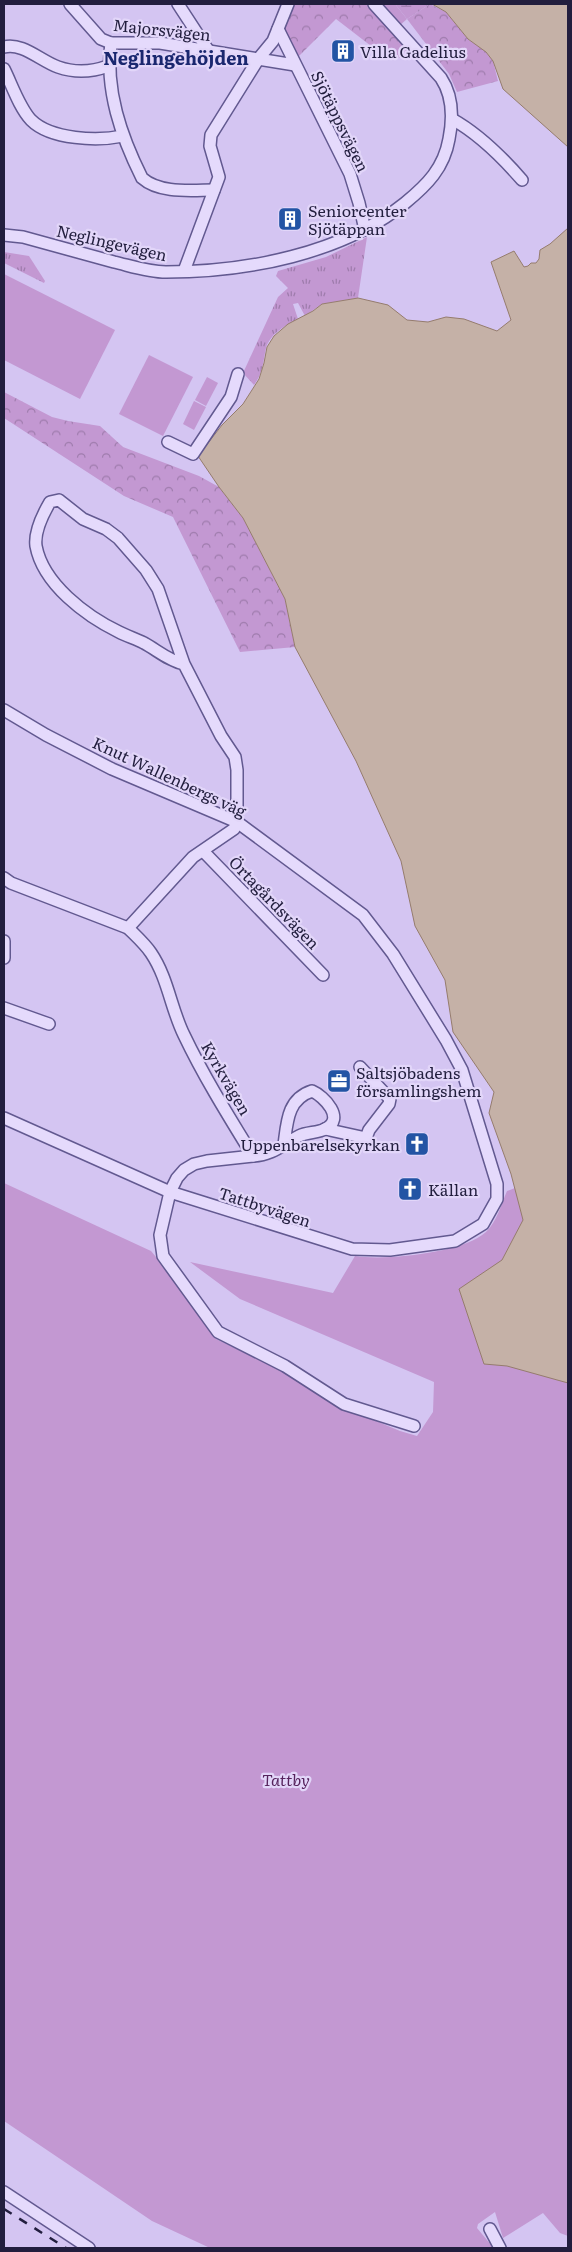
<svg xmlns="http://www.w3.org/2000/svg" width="572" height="2252" viewBox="0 0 572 2252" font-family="Literata,serif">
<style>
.grass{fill:url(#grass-tufts)}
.forest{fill:url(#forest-crowns)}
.wetland{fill:url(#wetland-marsh)}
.park{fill:#c398d2}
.water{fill:#c5b1a7;stroke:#957c6d}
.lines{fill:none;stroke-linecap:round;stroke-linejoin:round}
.minor-casing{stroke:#625990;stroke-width:14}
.minor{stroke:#e5dafc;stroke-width:11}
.rail{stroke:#221e3e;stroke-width:2.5;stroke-dasharray:9 9;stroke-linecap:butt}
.labels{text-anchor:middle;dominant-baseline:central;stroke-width:4.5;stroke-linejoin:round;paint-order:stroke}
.street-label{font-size:16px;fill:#221e3e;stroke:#e2d6f9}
.poi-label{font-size:16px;fill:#221e3e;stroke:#e2d6f9;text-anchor:start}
.park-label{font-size:16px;font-style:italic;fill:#56235d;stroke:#e2d6f9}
.neighbourhood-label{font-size:18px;font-weight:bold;fill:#1a276f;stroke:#e2d6f9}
</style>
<defs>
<pattern id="grass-tufts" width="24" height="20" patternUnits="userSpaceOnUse" patternTransform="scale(1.25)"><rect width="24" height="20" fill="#c398d2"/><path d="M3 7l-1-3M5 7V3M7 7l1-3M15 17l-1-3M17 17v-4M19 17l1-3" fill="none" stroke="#9e7bac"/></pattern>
<pattern id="forest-crowns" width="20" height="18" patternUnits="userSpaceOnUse" patternTransform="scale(1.25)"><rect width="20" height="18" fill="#c398d2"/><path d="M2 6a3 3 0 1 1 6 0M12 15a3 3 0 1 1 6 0" fill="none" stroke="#9e7bac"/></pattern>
<pattern id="wetland-marsh" width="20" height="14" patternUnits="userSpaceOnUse" patternTransform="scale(1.25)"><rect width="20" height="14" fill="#c398d2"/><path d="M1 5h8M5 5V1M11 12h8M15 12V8" fill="none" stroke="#9e7bac"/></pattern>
</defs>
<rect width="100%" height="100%" fill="#d4c5f2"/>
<g class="grass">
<path d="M367 237 358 298 322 304 305 316 298 303 293 304 298 319C286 325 270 334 266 348 263 362 263 373 254 385L243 373 278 297 288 288 276 276 278 271 326 257Z"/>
<path d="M4 252 29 256 45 281 44 283 4 263Z"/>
</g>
<g class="forest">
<path d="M292 4H368L419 60 384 56 336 19 296 59 281 25Z"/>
<path d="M430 4 446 12 468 39 486 52 493 61 498 81 457 92 449 74 407 19Z"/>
<path d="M4 392 52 417 68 421 100 426 123 447 199 476 219 487 243 518 285 599 295 647 240 652 173 517 124 496 4 418Z"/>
</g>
<path class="wetland" d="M395 4H430L407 19Z"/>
<g class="park">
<path d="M378 4H395L407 19 399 26Z"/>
<path d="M4 274 115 330 80 399 4 360Z"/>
<path d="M149 355 193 377 163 436 119 414Z"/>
<path d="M207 377 218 383 206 406 195 400Z"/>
<path d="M194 401 206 407 194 430 183 424Z"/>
<path d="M4 1183 151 1251 182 1288 216 1339 295 1377 345 1408 400 1431 417 1436 433 1412 434 1382 240 1299 190 1262 333 1293 355 1256C385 1261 463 1253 486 1232 497 1221 501 1205 507 1191L515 1188 568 1203V2236L560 2233 543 2213 503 2238 495 2212 478 2224 477 2228 492 2246 489 2248H210L152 2221 4 2121Z"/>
</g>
<g class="water">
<path d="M432 4H568V147L503 89 493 61 486 52 468 39 446 12Z"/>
<path d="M568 228V1383L507 1366 484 1364 459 1289 502 1260 523 1220 511 1174 489 1113 494 1092 453 1032 445 980 415 926 401 861 356 761 295 647 285 599 243 518 219 487 198 456 222 425 243 404 259 379 264 363 267 347 274 336 288 324 313 311 322 304 358 298 388 305 407 320 428 322 446 317 464 319 497 331 511 320 491 262 514 251 524 267 528 266 531 263H536L539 259 540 250 550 244Z"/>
</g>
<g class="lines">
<defs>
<g id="minor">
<path d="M70 4 101 39 111 43H160L295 65"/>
<path d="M178 4 208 50"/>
<path d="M278 29 350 174 359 203 365 230"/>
<path d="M111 43C105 90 121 136 142 178 160 194 192 190 214 190"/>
<path d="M4 47C22 42 41 61 58 67 75 73 92 72 108 66"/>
<path d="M4 69C12 85 19 107 31 120 51 140 98 141 123 136"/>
<path d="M452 119C479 134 502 157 522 180"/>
<path d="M4 235 23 237C53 245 84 254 114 262 131 266 148 272 166 272 246 272 342 254 405 203 427 185 444 168 449 139 453 119 453 96 441 78L374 4"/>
<path d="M184 271 219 177 210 146 211 135 259 58 273 41 288 4"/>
<path d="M168 442 193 454 231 397 238 374"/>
<path d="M4 710 46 735 112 769 237 822 363 915 393 954 446 1040 462 1070 497 1184V1199L483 1224 455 1241 390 1250 352 1249 170 1192 4 1118"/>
<path d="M203 851 323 975"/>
<path d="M4 878 11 883 128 928C136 936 145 944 151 953 168 978 171 1009 184 1035 204 1077 229 1117 253 1156L207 1161 194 1164 184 1170 177 1178 170 1192 160 1235 163 1256 218 1332 285 1366 344 1404 414 1426"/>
<path d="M128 928 193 857 234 829 237 822V770L235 757 221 736 184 664C169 661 157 650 144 643 136 639 127 636 119 632 86 616 43 584 36 546 34 531 43 514 50 502L59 500 83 519 106 529 118 538 146 570 158 589 184 664"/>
<path d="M4 941V958"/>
<path d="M4 1008 49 1024"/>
<path d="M325 1129 366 1138 369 1130 389 1104 390 1099 360 1067"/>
<path d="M253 1156C273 1155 283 1144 299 1136 307 1132 318 1133 325 1129 346 1119 324 1096 312 1091 287 1099 287 1123 284 1145"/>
<path d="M4 2192 89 2248"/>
<path d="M490 2229 500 2248"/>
</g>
</defs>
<use href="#minor" class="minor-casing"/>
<use href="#minor" class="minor"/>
<path class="rail" d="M4 2209 66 2248"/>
</g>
<defs>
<symbol id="building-square" viewBox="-11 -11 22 22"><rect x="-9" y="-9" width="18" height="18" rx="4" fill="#2354a4" stroke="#e2d6f9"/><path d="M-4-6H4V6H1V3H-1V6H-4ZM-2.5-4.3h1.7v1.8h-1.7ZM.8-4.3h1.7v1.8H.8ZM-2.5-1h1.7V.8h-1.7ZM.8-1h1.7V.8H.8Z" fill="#fff"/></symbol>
<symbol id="office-square" viewBox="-11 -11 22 22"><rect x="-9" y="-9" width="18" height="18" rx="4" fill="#2354a4" stroke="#e2d6f9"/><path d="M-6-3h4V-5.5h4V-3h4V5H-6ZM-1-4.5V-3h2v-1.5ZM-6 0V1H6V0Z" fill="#fff"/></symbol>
<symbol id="church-square" viewBox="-11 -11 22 22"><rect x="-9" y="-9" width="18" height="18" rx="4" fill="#2354a4" stroke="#e2d6f9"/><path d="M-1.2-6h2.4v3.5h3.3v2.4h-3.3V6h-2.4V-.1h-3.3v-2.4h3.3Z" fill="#fff"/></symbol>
</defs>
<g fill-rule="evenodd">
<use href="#building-square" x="329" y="37" width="28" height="28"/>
<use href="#building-square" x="276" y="205" width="28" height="28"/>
<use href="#office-square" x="325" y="1067" width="28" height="28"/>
<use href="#church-square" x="403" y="1130" width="28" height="28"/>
<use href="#church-square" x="396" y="1175" width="28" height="28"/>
</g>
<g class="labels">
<g class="street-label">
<text transform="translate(162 29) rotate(6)">Majorsvägen</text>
<text transform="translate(341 121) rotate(64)">Sjötäppsvägen</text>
<text transform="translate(112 242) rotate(13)">Neglingevägen</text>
<text transform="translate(170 776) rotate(25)">Knut Wallenbergs väg</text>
<text transform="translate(275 902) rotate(46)">Örtagårdsvägen</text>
<text transform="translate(227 1078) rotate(60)">Kyrkvägen</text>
<text transform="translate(265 1206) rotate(18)">Tattbyvägen</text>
</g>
<g class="poi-label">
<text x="360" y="51">Villa Gadelius</text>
<text x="308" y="210">Seniorcenter<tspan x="308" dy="18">Sjötäppan</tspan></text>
<text x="356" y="1072">Saltsjöbadens<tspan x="356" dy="18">församlingshem</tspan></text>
<text x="400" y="1144" text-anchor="end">Uppenbarelsekyrkan</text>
<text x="428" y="1189">Källan</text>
</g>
<g class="park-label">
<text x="286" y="1779">Tattby</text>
</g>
<g class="neighbourhood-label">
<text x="176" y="57">Neglingehöjden</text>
</g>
</g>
<rect width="572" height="2252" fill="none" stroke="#221e3e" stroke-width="10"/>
</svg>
